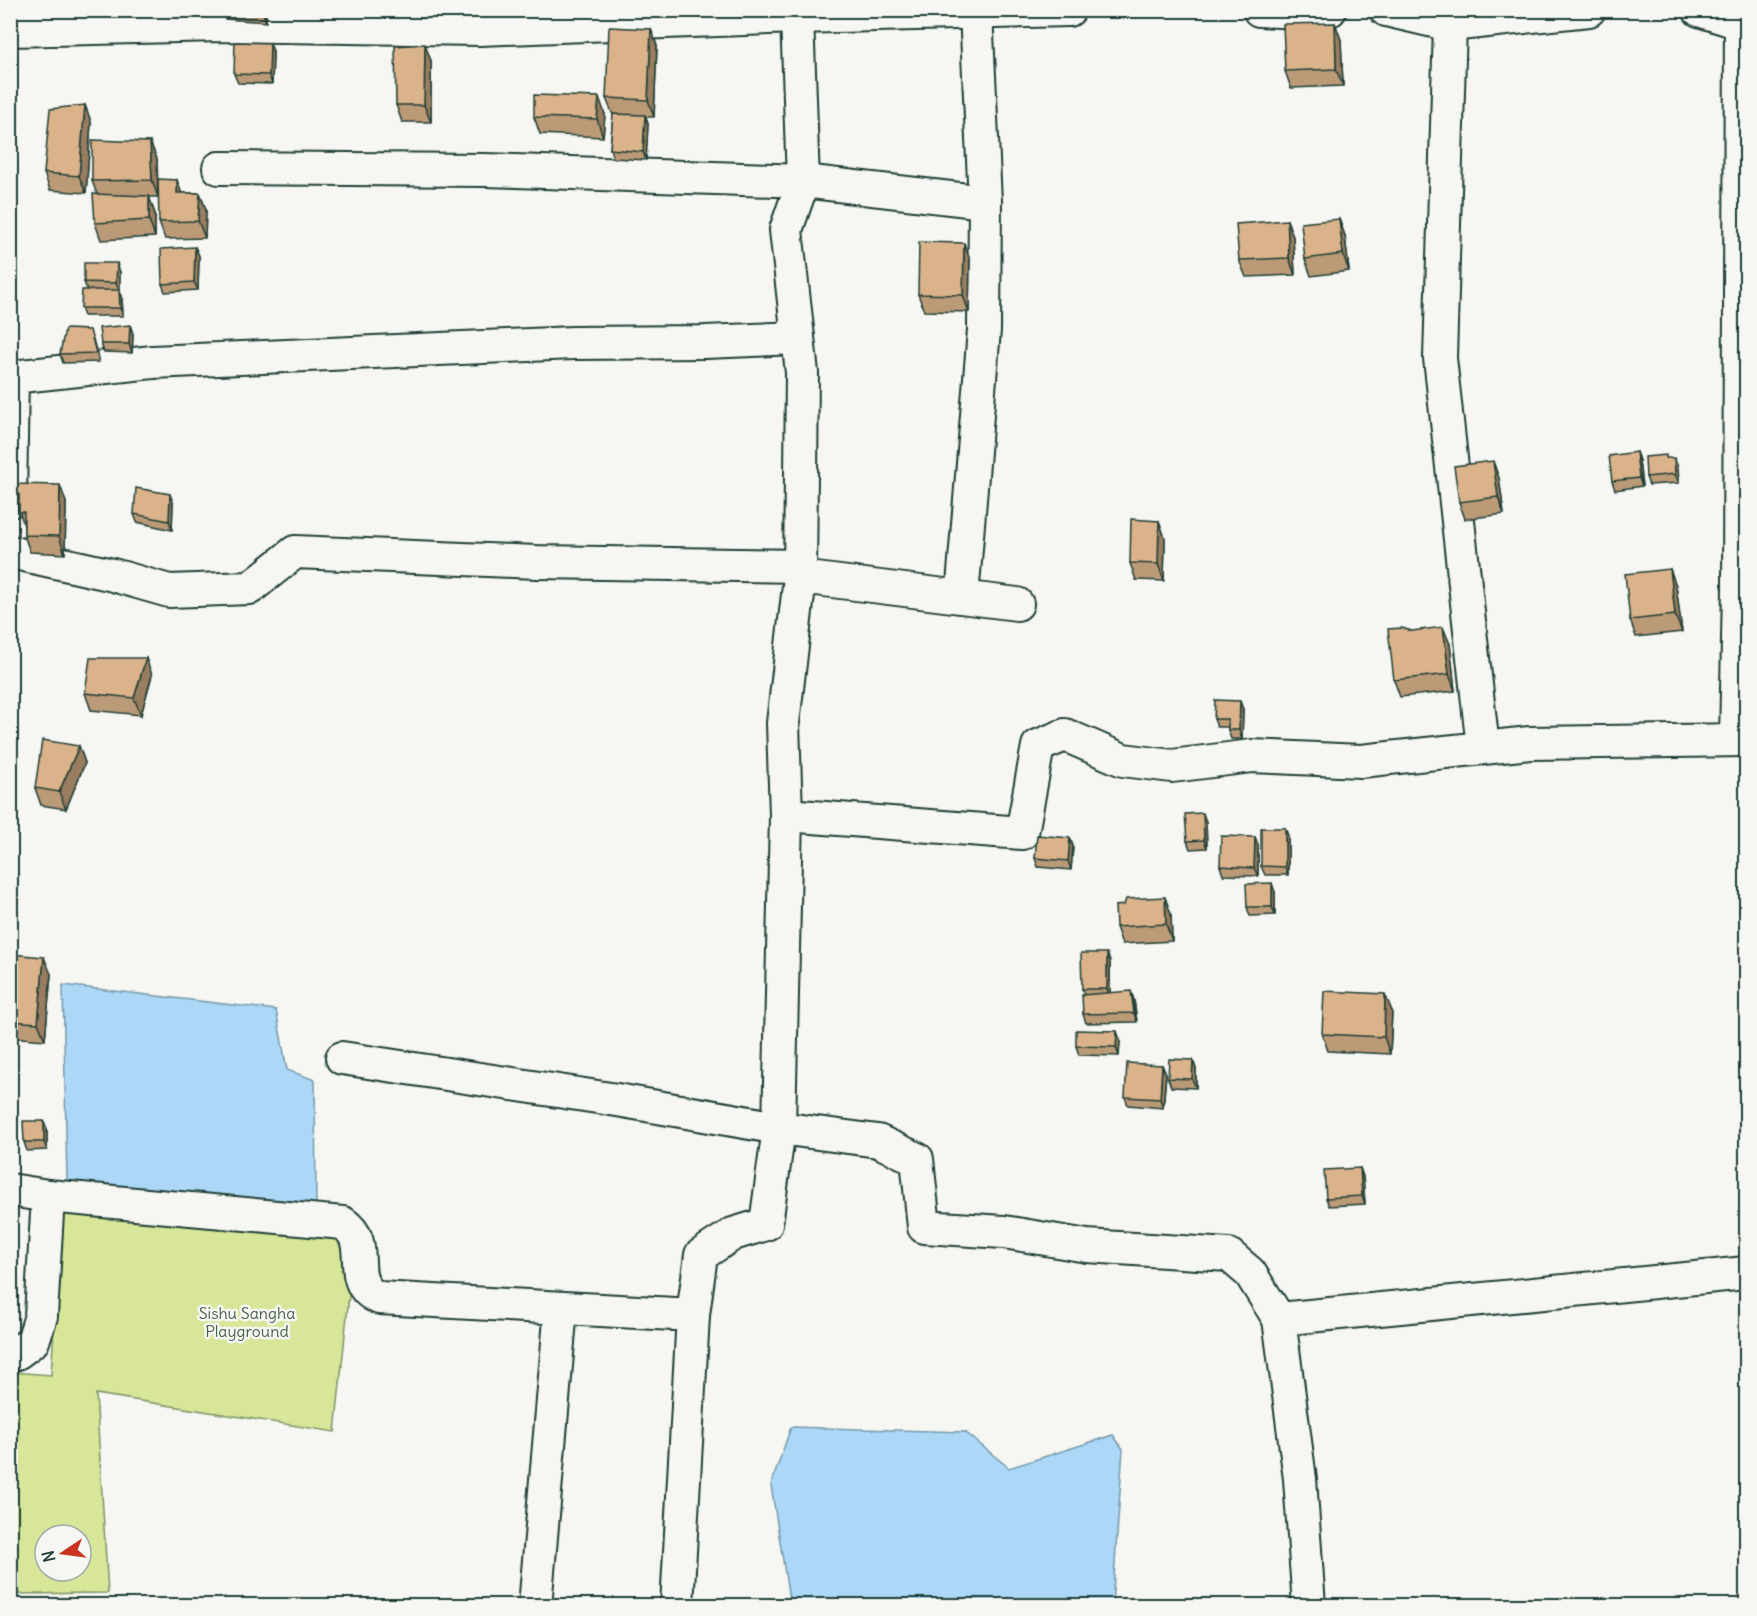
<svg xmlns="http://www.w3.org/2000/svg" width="1757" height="1616" viewBox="0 0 1757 1616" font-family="Delius,sans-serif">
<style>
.green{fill:#d7e699;stroke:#7b9266;stroke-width:1.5;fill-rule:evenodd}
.water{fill:#acd7f7;stroke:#7499a9;stroke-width:1.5}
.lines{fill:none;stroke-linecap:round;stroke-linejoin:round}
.minor-casing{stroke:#1f3d34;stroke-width:36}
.minor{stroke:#f6f6f2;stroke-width:32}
.wall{fill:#bb9a78;stroke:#1f3d34;stroke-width:1.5}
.shaded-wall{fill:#997d61;stroke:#1f3d34;stroke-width:1.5}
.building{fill:#dab38b;stroke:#1f3d34;stroke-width:1.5}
.labels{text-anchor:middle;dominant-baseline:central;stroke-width:5;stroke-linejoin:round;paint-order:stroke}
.park-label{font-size:16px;fill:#445f48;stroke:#f6f6f2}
</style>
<rect width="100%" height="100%" fill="#f6f6f2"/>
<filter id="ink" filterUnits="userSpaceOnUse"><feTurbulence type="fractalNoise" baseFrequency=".0167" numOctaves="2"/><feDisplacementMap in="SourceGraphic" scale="12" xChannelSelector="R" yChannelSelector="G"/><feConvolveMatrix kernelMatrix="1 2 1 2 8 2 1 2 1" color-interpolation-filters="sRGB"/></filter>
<g filter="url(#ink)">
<path class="green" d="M62 1209 355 1237 335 1432 96 1394 108 1593 11 1594 10 1372 51 1375ZM45 1535H81V1571H45Z"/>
<g class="water">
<path d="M63 985 276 1010 287 1070 315 1080 316 1209 67 1181Z"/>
<path d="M791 1427 965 1432 1009 1468 1113 1435 1123 1449 1112 1605H790L771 1485Z"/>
</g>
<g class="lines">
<defs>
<g id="minor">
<path d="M1259 10 1322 13 1330 10"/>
<path d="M1386 10 1450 25 1589 10"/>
<path d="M1699 10 1740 23"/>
<path d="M1450 25 1440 358 1483 748"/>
<path d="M10 30 220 25 480 29 797 17 1069 10"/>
<path d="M219 168 485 170 803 181 985 202"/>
<path d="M10 501 12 377 153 362 573 343 705 342 798 338"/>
<path d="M10 552 113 575 169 591 250 588 295 552 537 562 800 566"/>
<path d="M800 577 1017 604"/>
<path d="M962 597 984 330 985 202 976 12"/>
<path d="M1736 740 1739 588 1741 10"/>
<path d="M786 815 1022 833 1038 746 1065 735 1123 760 1172 766 1252 756 1361 761 1530 743 1746 740"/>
<path d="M342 1058 617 1100 779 1128 786 815 783 723 800 577 802 373 786 230 803 181 797 17"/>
<path d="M10 1190 48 1196"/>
<path d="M10 1353H17L33 1341 41 1316 48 1196 343 1223C370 1241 350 1270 367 1290 369 1293 375 1296 379 1298L693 1315 701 1255 733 1234 766 1224 779 1128 878 1141 917 1159 924 1227 1004 1232 1087 1246 1229 1255 1250 1273 1279 1319"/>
<path d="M535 1606 561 1308"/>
<path d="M677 1606 693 1315"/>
<path d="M1309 1606 1300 1479 1279 1319 1746 1273"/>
</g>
</defs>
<use href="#minor" class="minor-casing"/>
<use href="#minor" class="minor"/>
</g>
<g class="wall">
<path d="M221 10H266V22L225 19Z"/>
<path d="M374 10H396V13H375Z"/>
<path d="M417 10H439V17L420 18Z"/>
<path d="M1335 23 1341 40 1343 86 1291 88 1285 71Z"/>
<path d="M651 29 657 46 654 117H646L648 124 646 160 613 158 610 149 613 115 606 98Z"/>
<path d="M273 51 272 84 238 83 234 74Z"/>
<path d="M431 61V122H402L396 105Z"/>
<path d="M85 105 91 122 86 193 50 190 44 173Z"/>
<path d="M605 114 603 137 540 134 534 117Z"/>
<path d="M150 142 157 159 158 197H149L155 214V237L101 240 95 223 97 194 92 181Z"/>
<path d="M177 180 181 193H200L206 210 205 238 165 239 159 222Z"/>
<path d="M1339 219 1345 236 1349 271 1311 276 1305 259Z"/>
<path d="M1287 220 1293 237 1295 275 1246 277 1239 260Z"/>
<path d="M195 247 199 256 198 290 165 292 162 284Z"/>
<path d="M970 260 969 312 924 311 918 294Z"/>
<path d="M120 272 119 291 122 298 123 316H84L81 308 87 290 84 282Z"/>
<path d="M130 325 133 334 132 353 104 352 101 344Z"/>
<path d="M93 339 99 362 63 363 60 354Z"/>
<path d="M1636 452 1639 461 1642 486 1615 490 1612 481Z"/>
<path d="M1678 467 1679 483 1649 485 1646 477Z"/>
<path d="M1499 478 1504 514 1465 519 1459 502Z"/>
<path d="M11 484 66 502 65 554 30 552 24 535V526L19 510H17L11 493Z"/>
<path d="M173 502 172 530 137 522 134 514Z"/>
<path d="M1159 521 1165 538 1164 581 1136 580 1130 563Z"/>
<path d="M1670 569 1676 586 1682 632 1636 637 1630 620Z"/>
<path d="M1450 644 1455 691 1400 697 1394 680Z"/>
<path d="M152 675 141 715 91 710 85 693Z"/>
<path d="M1243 709 1242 739H1231L1228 730V727H1217L1214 719Z"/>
<path d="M79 746 85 763 66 809 41 805 35 788Z"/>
<path d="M1206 822 1207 848 1190 849 1187 841Z"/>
<path d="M1285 828 1288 836V875H1265L1261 866Z"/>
<path d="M1255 837 1258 845V876L1223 875 1220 866Z"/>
<path d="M1070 838 1073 846 1071 870 1038 867 1035 858Z"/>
<path d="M1275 892V915L1250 916 1247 907Z"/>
<path d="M1171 914 1172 941 1122 944 1116 927Z"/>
<path d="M10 954 51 974 45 1040 10 1037Z"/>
<path d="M1110 961V993L1134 1000 1137 1022 1086 1023 1083 1014 1084 994 1082 989Z"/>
<path d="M1392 1011 1390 1054 1328 1051 1322 1034Z"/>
<path d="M1120 1040 1119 1056 1079 1055 1076 1046Z"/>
<path d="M1193 1060 1196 1069V1088L1171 1087 1168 1078Z"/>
<path d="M1162 1065 1166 1074 1163 1108 1128 1105 1125 1097Z"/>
<path d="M47 1129V1150L27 1151 24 1142Z"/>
<path d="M1360 1168 1363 1177 1365 1204 1329 1206 1326 1198Z"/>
</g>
<g class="shaded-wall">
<path d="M262 10H266V22Z"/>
<path d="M1335 23 1341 40 1343 86 1336 69Z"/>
<path d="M651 29 657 46 654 117 648 100Z"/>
<path d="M270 43 273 51 272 84 269 75Z"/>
<path d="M425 44 431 61V122L424 105Z"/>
<path d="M599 97 605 114 603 137 597 119Z"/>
<path d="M85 105 91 122 86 193 79 176Z"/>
<path d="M645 115 648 124 646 160 643 152Z"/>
<path d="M150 142 157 159 158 197 152 180Z"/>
<path d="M177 180 183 197 177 193Z"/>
<path d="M200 193 206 210 205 238 198 221Z"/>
<path d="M149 196 155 214V237L149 220Z"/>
<path d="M1339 219 1345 236 1349 271 1343 254Z"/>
<path d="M1287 220 1293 237 1295 275 1289 258Z"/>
<path d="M964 243 970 260 969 312 963 295Z"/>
<path d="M195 247 199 256 198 290 194 282Z"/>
<path d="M117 263 120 272V291L116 283Z"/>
<path d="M119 290 122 298 123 316 120 308Z"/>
<path d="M130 325 133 334 132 353 129 344Z"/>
<path d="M1636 452 1639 461 1642 486 1639 478Z"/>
<path d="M1674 458 1678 467 1679 483 1675 474Z"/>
<path d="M1493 461 1499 478 1504 514 1498 497Z"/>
<path d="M60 485 66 502 65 554 59 536Z"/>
<path d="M170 494 173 502 172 530 169 521Z"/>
<path d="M1159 521 1165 538 1164 581 1158 564Z"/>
<path d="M1670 569 1676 586 1682 632 1675 615Z"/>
<path d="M1443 627 1450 644 1455 691 1449 674Z"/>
<path d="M146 658 152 675 141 715 134 698Z"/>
<path d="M1240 701 1243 709 1242 739 1239 730Z"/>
<path d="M79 746 85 763 66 809 59 792Z"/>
<path d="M1203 813 1206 822 1207 848 1204 840Z"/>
<path d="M1285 828 1288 836V875L1285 867Z"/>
<path d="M1255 837 1258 845V876L1254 868Z"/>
<path d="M1070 838 1073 846 1071 870 1068 861Z"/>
<path d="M1272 883 1275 892V915L1272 907Z"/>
<path d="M1165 897 1171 914 1172 941 1166 924Z"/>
<path d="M1107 953 1110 961V997L1107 989Z"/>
<path d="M44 957 51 974 45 1040 38 1023Z"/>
<path d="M1131 991 1134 1000 1137 1022 1134 1013Z"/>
<path d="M1385 994 1392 1011 1390 1054 1384 1037Z"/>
<path d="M1117 1031 1120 1040 1119 1056 1116 1047Z"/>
<path d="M1193 1060 1196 1069V1088L1192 1079Z"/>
<path d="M1162 1065 1166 1074 1163 1108 1160 1099Z"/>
<path d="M44 1121 47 1129V1150L44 1142Z"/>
<path d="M1360 1168 1363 1177 1365 1204 1362 1196Z"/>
</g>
<g class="building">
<path d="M1335 23 1336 69 1285 71 1283 24Z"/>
<path d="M609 27 651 29 648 100 606 98Z"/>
<path d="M235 42 270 43 269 75 234 74Z"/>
<path d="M425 44 424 105H396L395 46Z"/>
<path d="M534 95 599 97 597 119 534 117Z"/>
<path d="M85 105 79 176 44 173 50 109Z"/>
<path d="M613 114 645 115 643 152 610 149Z"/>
<path d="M92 140 150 142 152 180 92 181Z"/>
<path d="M158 179 177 180V193H200L198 221 159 222Z"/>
<path d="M93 194 149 196V220L95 223Z"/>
<path d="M1339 219 1343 254 1305 259 1301 223Z"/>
<path d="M1287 220 1289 258 1239 260 1236 224Z"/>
<path d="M919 242 964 243 963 295 918 294Z"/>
<path d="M195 247 194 282 162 284 161 249Z"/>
<path d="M84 263H117L116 283 84 282Z"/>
<path d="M82 290H119L120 308H81Z"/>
<path d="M130 325 129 344H101L99 328Z"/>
<path d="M65 329 90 330 96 353 60 354Z"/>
<path d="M1636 452 1639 478 1612 481 1609 456Z"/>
<path d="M1666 455V458H1674L1675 474 1646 477 1645 457Z"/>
<path d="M1493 461 1498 497 1459 502 1454 466Z"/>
<path d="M11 484 60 485 59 536 24 535V512H19V494L11 493Z"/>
<path d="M136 488 170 494 169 521 134 514Z"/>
<path d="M1131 519 1159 521 1158 564 1130 563Z"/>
<path d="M1670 569 1675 615 1630 620 1625 574Z"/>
<path d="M1443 627 1449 674 1394 680 1388 629 1402 628 1412 631Z"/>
<path d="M90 658H146L134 698 85 693Z"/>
<path d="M1215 700 1240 701 1239 730H1228V719H1214Z"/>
<path d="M42 740 79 746 59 792 35 788Z"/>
<path d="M1203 813 1204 840 1187 841 1185 814Z"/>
<path d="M1261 828H1285V867L1261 866Z"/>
<path d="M1037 835 1070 838 1068 861 1035 858Z"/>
<path d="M1221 836 1255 837 1254 868 1220 866Z"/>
<path d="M1272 883V907H1247L1246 884Z"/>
<path d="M1165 897 1166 924 1116 927 1115 906 1124 905 1126 899Z"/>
<path d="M1081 953H1107V989H1082Z"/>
<path d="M10 954 44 957 38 1023 10 1021Z"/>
<path d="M1131 991 1134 1013 1083 1014 1082 995Z"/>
<path d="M1324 991 1385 994 1384 1037 1322 1034Z"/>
<path d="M1076 1030 1117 1031 1116 1047 1076 1046Z"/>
<path d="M1169 1059 1193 1060 1192 1079 1168 1078Z"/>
<path d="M1127 1063 1162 1065 1160 1099 1125 1097Z"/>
<path d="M23 1121H44V1142H24Z"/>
<path d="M1360 1168 1362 1196 1326 1198 1324 1170Z"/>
</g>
</g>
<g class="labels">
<g class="park-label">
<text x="247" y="1313">Sishu Sangha<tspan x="247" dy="18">Playground</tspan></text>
</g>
</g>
<rect width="1757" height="1616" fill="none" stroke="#f6f6f2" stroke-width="36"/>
<rect x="18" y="18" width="1721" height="1580" fill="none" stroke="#1f3d34" stroke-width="2" filter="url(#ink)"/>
<g transform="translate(63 1553) rotate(257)"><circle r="28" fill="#f6f6f2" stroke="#a0aca6" stroke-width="1.5"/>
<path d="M0-4.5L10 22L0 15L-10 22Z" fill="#c8321e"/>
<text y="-9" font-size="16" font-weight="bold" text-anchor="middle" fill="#1f3d34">N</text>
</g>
</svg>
